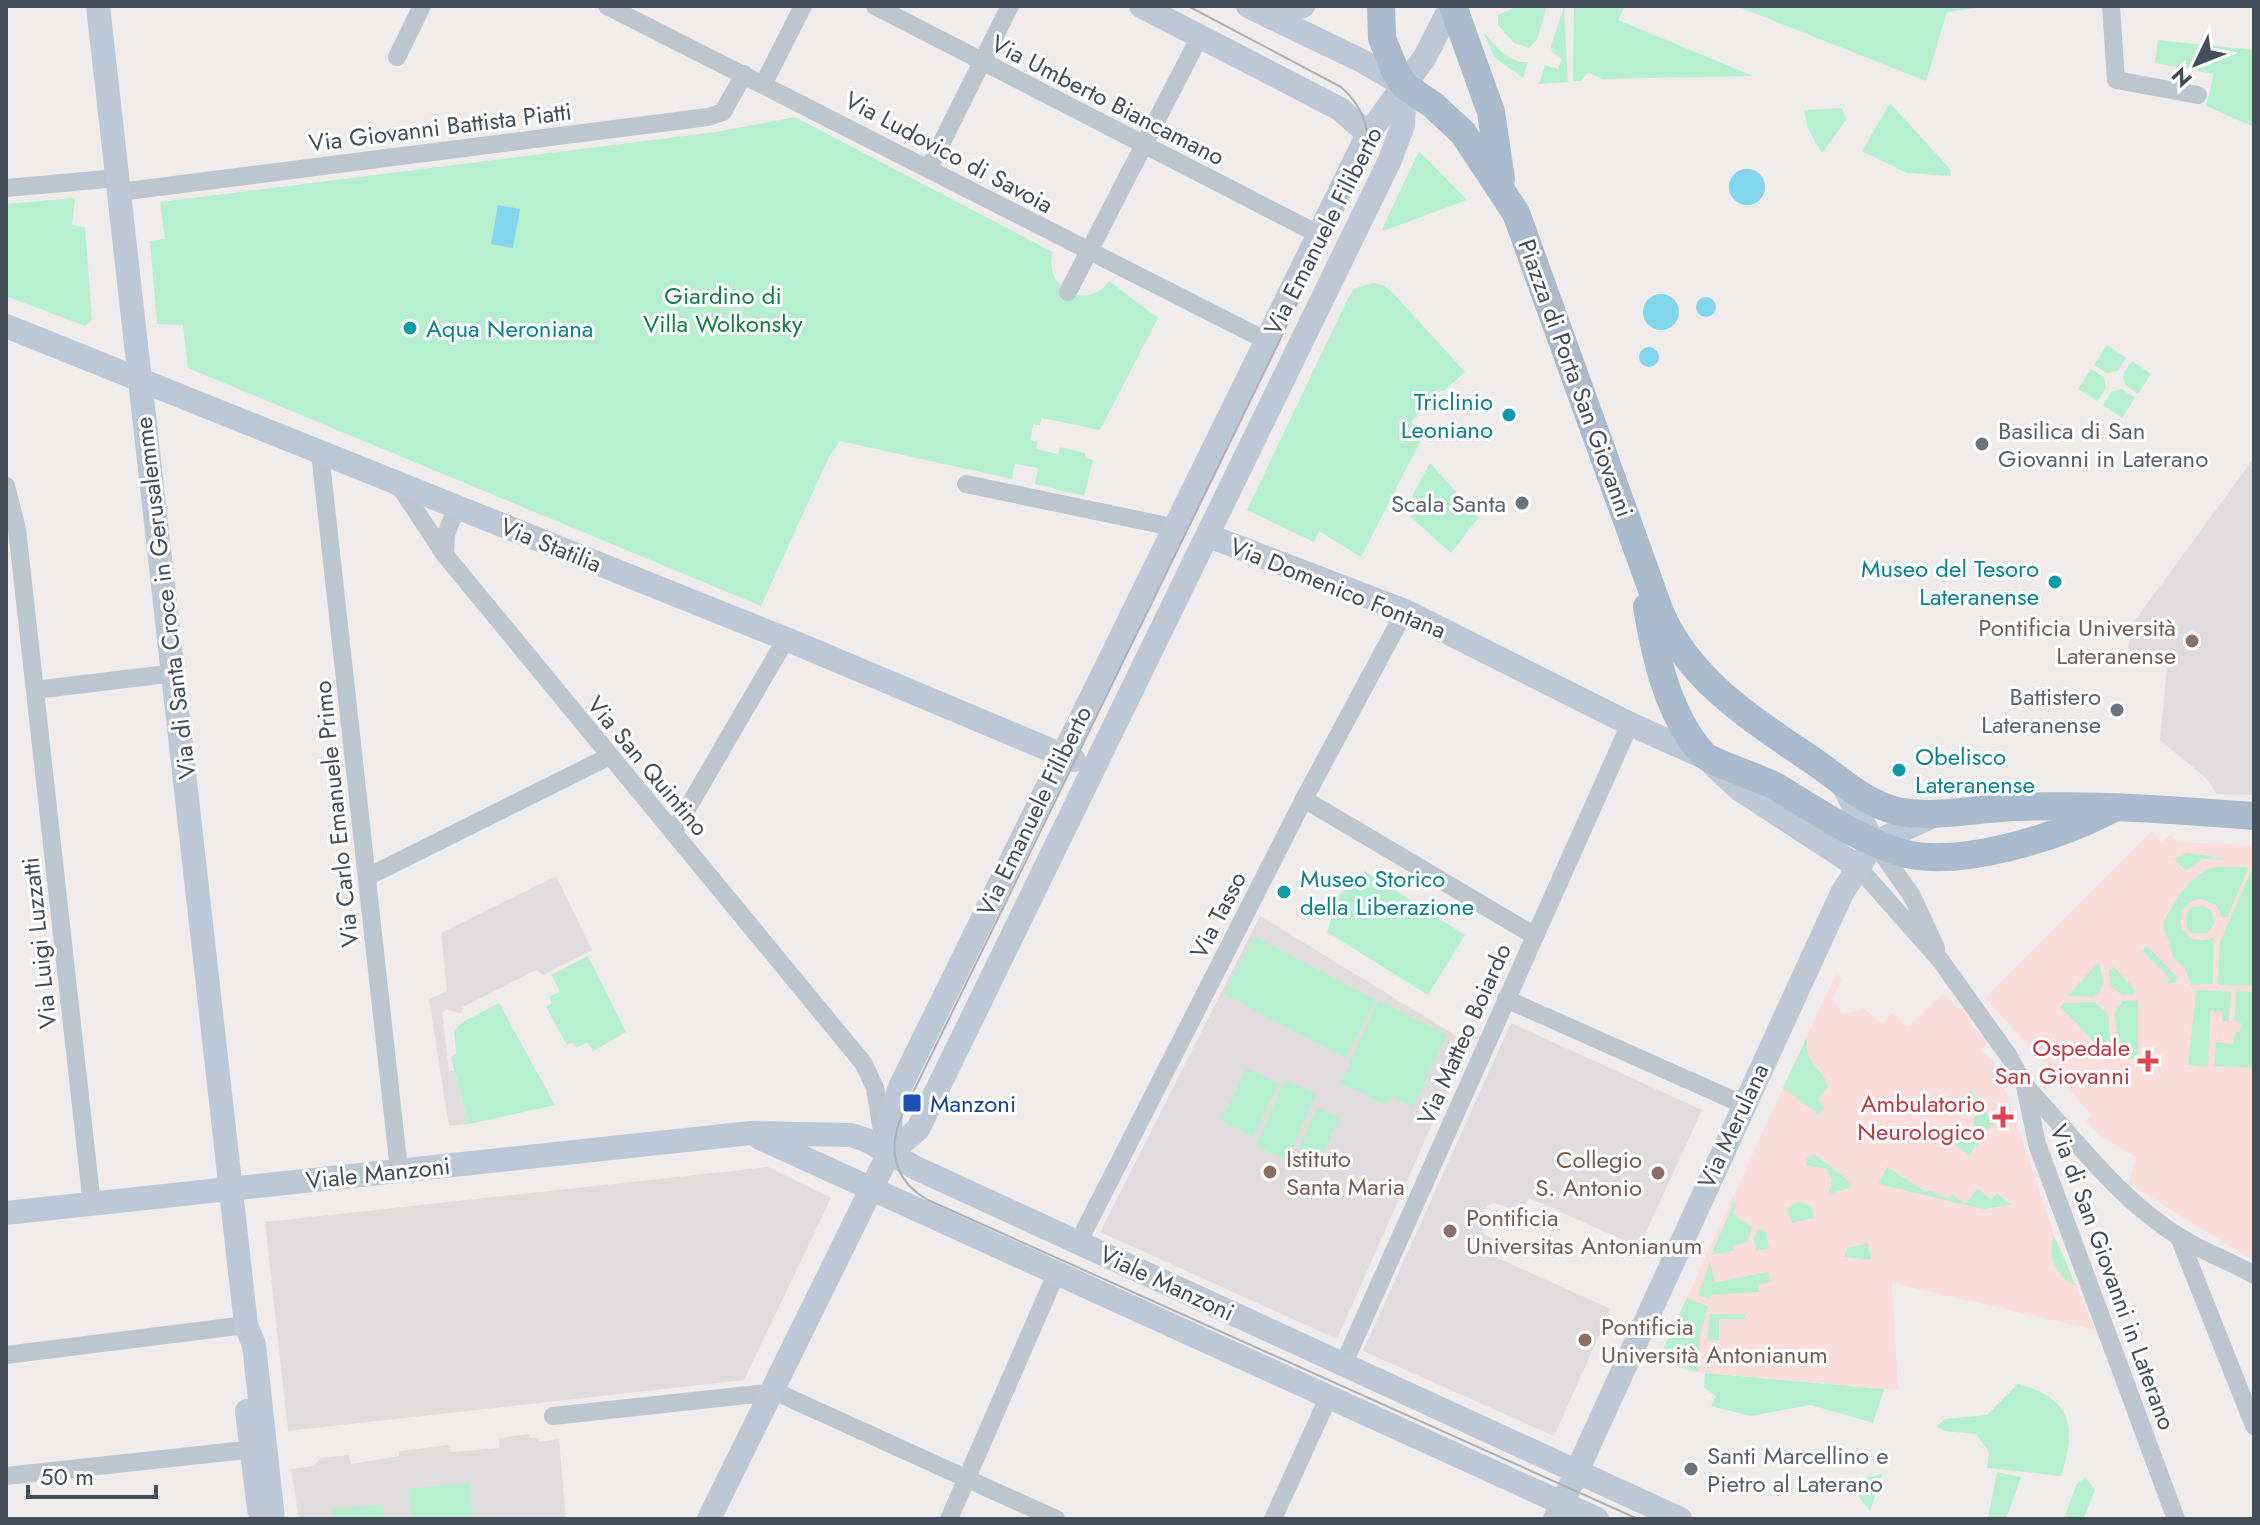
<svg xmlns="http://www.w3.org/2000/svg" width="2260" height="1525" viewBox="0 0 2260 1525" font-family="Jost,sans-serif">
<style>
.education{fill:#e0dcdd}
.medical{fill:#fbddd9}
.green{fill:#b6efce}
.water{fill:#82d5ee}
.lines{fill:none;stroke-linecap:round;stroke-linejoin:round}
.street{stroke:#bbc6cf;stroke-width:18}
.secondary{stroke:#bdc8d6;stroke-width:24}
.primary{stroke:#a9bacc;stroke-width:28}
.tram{stroke:#adb1b6;stroke-width:2}
.culture-dot{fill:#0f9aa8;stroke:#fff;stroke-width:3}
.worship-dot{fill:#6b7280;stroke:#fff;stroke-width:3}
.education-dot{fill:#8d6e63;stroke:#fff;stroke-width:3}
.health-dot{fill:#e0444e;stroke:#fff;stroke-width:3}
.transit-dot{fill:#1a4fb4;stroke:#fff;stroke-width:3}
.labels{text-anchor:middle;dominant-baseline:central;stroke-width:6;stroke-linejoin:round;paint-order:stroke}
.street-label{font-size:24px;fill:#434e59;stroke:#fff}
.park-label{font-size:24px;fill:#137c4a;stroke:#fff}
.culture-label{font-size:24px;fill:#0d838f;stroke:#fff;text-anchor:start}
.worship-label{font-size:24px;fill:#5b616d;stroke:#fff;text-anchor:start}
.education-label{font-size:24px;fill:#785e54;stroke:#fff;text-anchor:start}
.health-label{font-size:24px;fill:#be3a42;stroke:#fff;text-anchor:end}
.transit-label{font-size:24px;fill:#164399;stroke:#fff;text-anchor:start}
</style>
<rect width="100%" height="100%" fill="#efebeb"/>
<g class="education">
<path d="M2254 458V795L2217 794 2206 778 2160 740 2167 667 2126 659 2133 623Z"/>
<path d="M556 876 592 950 543 975 536 970 463 1007 461 1014 447 1009 442 1013 449 1071 454 1070 469 1124 449 1126 429 999 447 991 441 933Z"/>
<path d="M1260 916 1468 1043 1337 1339 1100 1232Z"/>
<path d="M1511 1023 1702 1110 1639 1247 1529 1198 1522 1211 1494 1203 1487 1206 1480 1217 1483 1233 1499 1243 1493 1256 1611 1309 1554 1436 1363 1351Z"/>
<path d="M768 1167 831 1198 744 1380 288 1431 265 1222Z"/>
<path d="M529 1434 530 1438H538V1442L559 1439 566 1519H299L291 1469 313 1466 321 1458 349 1455 351 1464 399 1456V1451L450 1445 451 1452 499 1448V1438Z"/>
</g>
<g class="medical">
<path d="M2151 832 2162 842 2170 835 2178 842 2254 846V1261L2129 1184 2136 1157 2099 1135 2086 1121 2092 1115 1985 998Z"/>
<path d="M1836 973 1842 978 1833 998 1842 1014 1864 1009 1883 1024 1892 1013 1908 1027 1943 994 1973 1020 1970 1024 1989 1042 1981 1050 1993 1061 2002 1082 2033 1171 2038 1175 2035 1179 2054 1235 2095 1330 1892 1283 1898 1390 1689 1371 1659 1358Z"/>
</g>
<g class="green">
<path d="M1517 6H1547L1537 39 1529 48 1514 43 1498 25V15Z"/>
<path d="M1564 6 1568 82 1539 84 1545 65 1558 69 1562 59 1552 52 1551 46Z"/>
<path d="M1574 6H1625L1618 20 1753 76 1602 79 1588 72 1581 81H1573Z"/>
<path d="M1736 6H1992L1947 12 1926 81Z"/>
<path d="M1484 33C1496 46 1509 64 1528 62L1523 78 1494 57Z"/>
<path d="M2158 40 2254 50V127L2206 106 2214 74 2155 63Z"/>
<path d="M1890 103 1950 169 1951 176 1907 173 1862 151Z"/>
<path d="M1842 108 1846 120 1822 153 1808 129 1804 110Z"/>
<path d="M795 117 1053 252C1043 288 1086 313 1109 281L1158 318 1100 430 1042 418 1040 425 1033 424 1030 440 1038 442 1036 449 1058 454 1060 447 1085 453V458L1093 460 1084 496 1035 484 1038 468 1015 464 1012 479 840 441 828 459 761 606 188 368 183 325 157 324 150 241 165 239 160 202 716 132Z"/>
<path d="M1419 151 1467 200 1383 231 1382 229Z"/>
<path d="M75 198 72 225 85 227 92 320 85 326 6 296V204Z"/>
<path d="M1373 283 1383 285 1393 293 1465 372 1444 391 1437 390 1426 400 1428 406 1411 422 1423 436 1361 557 1319 531 1314 542 1247 510 1348 298 1354 289Z"/>
<path d="M2107 345 2126 358 2117 371 2107 373 2094 365Z"/>
<path d="M2132 361 2151 374 2138 394 2125 385 2123 374Z"/>
<path d="M2091 369 2104 377 2106 388 2097 401 2078 389Z"/>
<path d="M2122 389 2135 398 2122 418 2103 405 2111 392Z"/>
<path d="M1430 463 1479 517 1451 553 1404 511Z"/>
<path d="M2187 853 2224 858 2203 859 2186 871 2174 859Z"/>
<path d="M2214 867H2249L2228 916 2222 918 2216 905 2200 899 2189 903 2181 912C2177 934 2195 946 2214 937L2213 984 2191 985 2185 969 2173 957 2163 924C2173 903 2190 874 2214 867Z"/>
<path d="M1365 871 1465 935 1428 995 1327 932 1338 896Z"/>
<path d="M2251 871H2254V986L2218 985 2219 944Z"/>
<path d="M2203 906 2211 910 2215 924 2207 933H2191L2187 928 2186 915 2191 907Z"/>
<path d="M1254 936 1376 1000 1345 1058 1224 994Z"/>
<path d="M2147 946 2177 977 2176 982 2168 984 2169 978 2142 951Z"/>
<path d="M588 956 626 1032 593 1051 588 1042 576 1048 573 1042 567 1045 546 1007 552 1003 549 997 560 991 551 975Z"/>
<path d="M2099 962 2104 985 2094 997 2067 996Z"/>
<path d="M2114 967 2136 991 2135 994 2122 995 2110 985 2109 970Z"/>
<path d="M2196 990 2231 991 2229 1021H2222V1011H2210L2208 1067 2188 1065Z"/>
<path d="M2236 991 2254 992V1068L2214 1066 2216 1042 2233 1044 2235 1032H2240L2241 1023 2234 1021Z"/>
<path d="M1378 1000 1447 1035 1413 1107 1391 1097 1386 1105 1341 1083Z"/>
<path d="M2138 1000V1055L2135 1059 2122 1058 2114 1013 2123 1001Z"/>
<path d="M2094 1002 2108 1014 2112 1060 2060 1007 2064 1003Z"/>
<path d="M499 1003 555 1105 469 1124 451 1058 456 1053 454 1031 461 1023Z"/>
<path d="M1807 1037C1804 1067 1823 1065 1828 1088L1818 1099 1825 1109 1818 1114 1783 1088Z"/>
<path d="M1247 1068 1279 1084 1253 1137 1221 1121Z"/>
<path d="M1285 1080 1316 1094 1287 1160 1256 1146Z"/>
<path d="M1971 1090 1980 1104 1969 1115 1959 1116 1952 1109Z"/>
<path d="M1317 1108 1339 1118 1321 1159 1299 1149Z"/>
<path d="M1983 1108 1994 1123 1984 1135 1975 1128 1973 1119Z"/>
<path d="M1960 1134H1969L1979 1142 1968 1156 1953 1142Z"/>
<path d="M1814 1154 1848 1180 1850 1188 1828 1194 1832 1180 1827 1169 1805 1165 1808 1157Z"/>
<path d="M1887 1167 1926 1192 1929 1190 1949 1199 1953 1194 1965 1204 1978 1188 1991 1200 1997 1193 2011 1205 1983 1209 1882 1185 1879 1183Z"/>
<path d="M1798 1201 1812 1207 1814 1218 1792 1223 1787 1210Z"/>
<path d="M1734 1202 1737 1204 1733 1214 1752 1227 1748 1242 1733 1246 1734 1251 1711 1255Z"/>
<path d="M1758 1228 1766 1232 1769 1248 1756 1251 1754 1238Z"/>
<path d="M2054 1235 2076 1286C2055 1276 2047 1257 2054 1235Z"/>
<path d="M1868 1243 1871 1260 1844 1257 1847 1248Z"/>
<path d="M1710 1262 1715 1282 1768 1272 1770 1282 1758 1284 1759 1292 1712 1295 1710 1299 1698 1295Z"/>
<path d="M1687 1298 1708 1306 1700 1336 1698 1372 1659 1358Z"/>
<path d="M1710 1314H1745V1319H1719V1341L1707 1340Z"/>
<path d="M1705 1373 1884 1389 1873 1423 1811 1405 1750 1416 1711 1406 1716 1396 1704 1388Z"/>
<path d="M2018 1384C2072 1398 2077 1427 2061 1476L1987 1468 1989 1452 1976 1434 1945 1431 1936 1427 1945 1419 1987 1415Z"/>
<path d="M1997 1472 2021 1477 2006 1519H1988Z"/>
<path d="M1882 1474 1870 1511 1856 1493 1860 1479Z"/>
<path d="M2085 1477 2095 1490 2083 1519H2064L2076 1485Z"/>
<path d="M469 1483 473 1516 412 1519 408 1489Z"/>
<path d="M383 1504 385 1519H333L332 1510Z"/>
</g>
<g class="water">
<circle cx="1747" cy="187" r="18"/>
<path d="M498 205 520 209 513 248 491 244Z"/>
<circle cx="1661" cy="312" r="18"/>
<circle cx="1706" cy="307" r="10"/>
<circle cx="1649" cy="357" r="10"/>
</g>
<g class="lines">
<g class="street">
<path d="M607 6 1267 341"/>
<path d="M875 6 1320 235"/>
<path d="M2111 6 2116 80 2198 95"/>
<path d="M397 57 422 6"/>
<path d="M764 83 803 6"/>
<path d="M929 168 1010 6"/>
<path d="M6 188 118 178"/>
<path d="M119 192 708 117 723 112 744 74"/>
<path d="M1068 292 1200 36"/>
<path d="M320 453 399 1170"/>
<path d="M398 484 445 555 864 1064 875 1088 883 1137"/>
<path d="M966 484 1172 527"/>
<path d="M6 486 17 529 92 1205"/>
<path d="M445 555 446 534 457 507"/>
<path d="M35 690 175 673"/>
<path d="M1304 799 1535 936"/>
<path d="M673 833 786 639"/>
<path d="M1877 846 1912 896 1936 948"/>
<path d="M1857 866 1941 961 2008 1055 2025 1086 2037 1144 2176 1519"/>
<path d="M367 877 608 757"/>
<path d="M1506 999 1742 1104"/>
<path d="M2025 1086C2073 1136 2118 1199 2178 1236 2201 1251 2230 1261 2254 1275"/>
<path d="M2179 1237 2254 1426"/>
<path d="M1078 1243 1304 799 1405 611"/>
<path d="M6 1355 246 1325"/>
<path d="M1344 1363 1630 724"/>
<path d="M553 1416 776 1392 1056 1519"/>
<path d="M6 1476 264 1448"/>
<path d="M949 1519 1056 1274"/>
<path d="M1273 1519 1329 1396"/>
</g>
<g class="secondary">
<path d="M98 6 234 1218 246 1325 254 1345 273 1519"/>
<path d="M1141 6 1340 109 1368 134"/>
<path d="M1248 6 1362 61 1405 86"/>
<path d="M1270 17 1303 6"/>
<path d="M6 326 786 639 1074 760"/>
<path d="M1209 536 1405 611 1630 724 1706 758 1739 789 1857 866"/>
<path d="M1841 782 1874 843"/>
<path d="M760 1138 1597 1519"/>
<path d="M888 1155 918 1129 1390 160 1403 125 1405 86"/>
<path d="M6 1213 751 1133 851 1135 866 1140 916 1168 1680 1519"/>
<path d="M247 1411 259 1509"/>
<path d="M709 1519 888 1155 891 1114 900 1087 1368 134 1425 57 1451 6"/>
<path d="M1555 1519 1842 893 1874 843 1935 815"/>
</g>
<g class="primary">
<path d="M1381 6 1382 38 1396 73 1405 86 1433 105 1463 133 1516 213 1660 612C1691 684 1757 722 1819 765 1843 782 1867 804 1897 811 1936 819 1978 808 2018 807 2096 804 2176 810 2254 816"/>
<path d="M1453 6 1491 112 1501 179"/>
<path d="M1647 607C1655 656 1669 717 1703 754 1710 762 1760 778 1775 786 1814 809 1855 838 1899 852 1956 870 2058 837 2110 810"/>
</g>
<path class="tram" d="M1188 6 1341 87C1362 106 1371 127 1366 155L1277 346 902 1115C887 1149 894 1181 928 1200L1638 1519"/>
</g>
<g class="culture-dot">
<circle cx="410" cy="328" r="8"/>
<circle cx="1509" cy="415" r="8"/>
<circle cx="2055" cy="582" r="8"/>
<circle cx="1899" cy="770" r="8"/>
<circle cx="1284" cy="892" r="8"/>
</g>
<g class="worship-dot">
<circle cx="1982" cy="444" r="8"/>
<circle cx="1522" cy="503" r="8"/>
<circle cx="2117" cy="710" r="8"/>
<circle cx="1691" cy="1469" r="8"/>
</g>
<g class="education-dot">
<circle cx="2192" cy="641" r="8"/>
<circle cx="1270" cy="1172" r="8"/>
<circle cx="1658" cy="1173" r="8"/>
<circle cx="1450" cy="1231" r="8"/>
<circle cx="1585" cy="1340" r="8"/>
</g>
<g class="health-dot">
<path d="M2144 1049h8v8h8v8h-8v8h-8v-8h-8v-8h8z"/>
<path d="M1999 1105h8v8h8v8h-8v8h-8v-8h-8v-8h8z"/>
</g>
<rect class="transit-dot" x="902" y="1093" width="20" height="20" rx="4"/>
<g class="labels">
<g class="street-label">
<text transform="translate(1108 100) rotate(27)">Via Umberto Biancamano</text>
<text transform="translate(440 127) rotate(-7)">Via Giovanni Battista Piatti</text>
<text transform="translate(949 152) rotate(28)">Via Ludovico di Savoia</text>
<text transform="translate(1323 231) rotate(-63)">Via Emanuele Filiberto</text>
<text transform="translate(1576 378) rotate(70)">Piazza di Porta San Giovanni</text>
<text transform="translate(551 545) rotate(22)">Via Statilia</text>
<text transform="translate(1338 588) rotate(22)">Via Domenico Fontana</text>
<text transform="translate(165 598) rotate(-97)">Via di Santa Croce in Gerusalemme</text>
<text transform="translate(648 766) rotate(50)">Via San Quintino</text>
<text transform="translate(1034 811) rotate(-64)">Via Emanuele Filiberto</text>
<text transform="translate(336 814) rotate(-96)">Via Carlo Emanuele Primo</text>
<text transform="translate(1218 915) rotate(-63)">Via Tasso</text>
<text transform="translate(39 943) rotate(-96)">Via Luigi Luzzatti</text>
<text transform="translate(1464 1034) rotate(-66)">Via Matteo Boiardo</text>
<text transform="translate(1733 1126) rotate(-65)">Via Merulana</text>
<text transform="translate(378 1173) rotate(-6)">Viale Manzoni</text>
<text transform="translate(2113 1277) rotate(70)">Via di San Giovanni in Laterano</text>
<text transform="translate(1167 1283) rotate(25)">Viale Manzoni</text>
</g>
<g class="park-label">
<text x="723" y="295">Giardino di<tspan x="723" dy="28">Villa Wolkonsky</tspan></text>
</g>
<g class="culture-label">
<text x="426" y="328">Aqua Neroniana</text>
<text x="1493" y="401" text-anchor="end">Triclinio<tspan x="1493" dy="28">Leoniano</tspan></text>
<text x="2039" y="568" text-anchor="end">Museo del Tesoro<tspan x="2039" dy="28">Lateranense</tspan></text>
<text x="1915" y="756">Obelisco<tspan x="1915" dy="28">Lateranense</tspan></text>
<text x="1300" y="878">Museo Storico<tspan x="1300" dy="28">della Liberazione</tspan></text>
</g>
<g class="worship-label">
<text x="1998" y="430">Basilica di San<tspan x="1998" dy="28">Giovanni in Laterano</tspan></text>
<text x="1506" y="503" text-anchor="end">Scala Santa</text>
<text x="2101" y="696" text-anchor="end">Battistero<tspan x="2101" dy="28">Lateranense</tspan></text>
<text x="1707" y="1455">Santi Marcellino e<tspan x="1707" dy="28">Pietro al Laterano</tspan></text>
</g>
<g class="education-label">
<text x="2176" y="627" text-anchor="end">Pontificia Università<tspan x="2176" dy="28">Lateranense</tspan></text>
<text x="1286" y="1158">Istituto<tspan x="1286" dy="28">Santa Maria</tspan></text>
<text x="1642" y="1159" text-anchor="end">Collegio<tspan x="1642" dy="28">S. Antonio</tspan></text>
<text x="1466" y="1217">Pontificia<tspan x="1466" dy="28">Universitas Antonianum</tspan></text>
<text x="1601" y="1326">Pontificia<tspan x="1601" dy="28">Università Antonianum</tspan></text>
</g>
<g class="health-label">
<text x="2130" y="1047">Ospedale<tspan x="2130" dy="28">San Giovanni</tspan></text>
<text x="1985" y="1103">Ambulatorio<tspan x="1985" dy="28">Neurologico</tspan></text>
</g>
<g class="transit-label">
<text x="930" y="1103">Manzoni</text>
</g>
</g>
<rect width="2260" height="1525" fill="none" stroke="#434e59" stroke-width="16"/>
<g transform="translate(2196 64) rotate(227)" stroke="#ffffff" stroke-width="6" paint-order="stroke">
<path d="M0-6L14 30L0 20L-14 30Z" fill="#434e59"/>
<text y="-12" font-size="22" font-weight="bold" text-anchor="middle" fill="#434e59">N</text>
</g>
<path d="M28 1485v12h128v-12" fill="none" stroke="#434e59" stroke-width="4"/>
<text x="40" y="1485" font-size="24" fill="#434e59" stroke="#ffffff" stroke-width="6" paint-order="stroke">50 m</text>
</svg>
